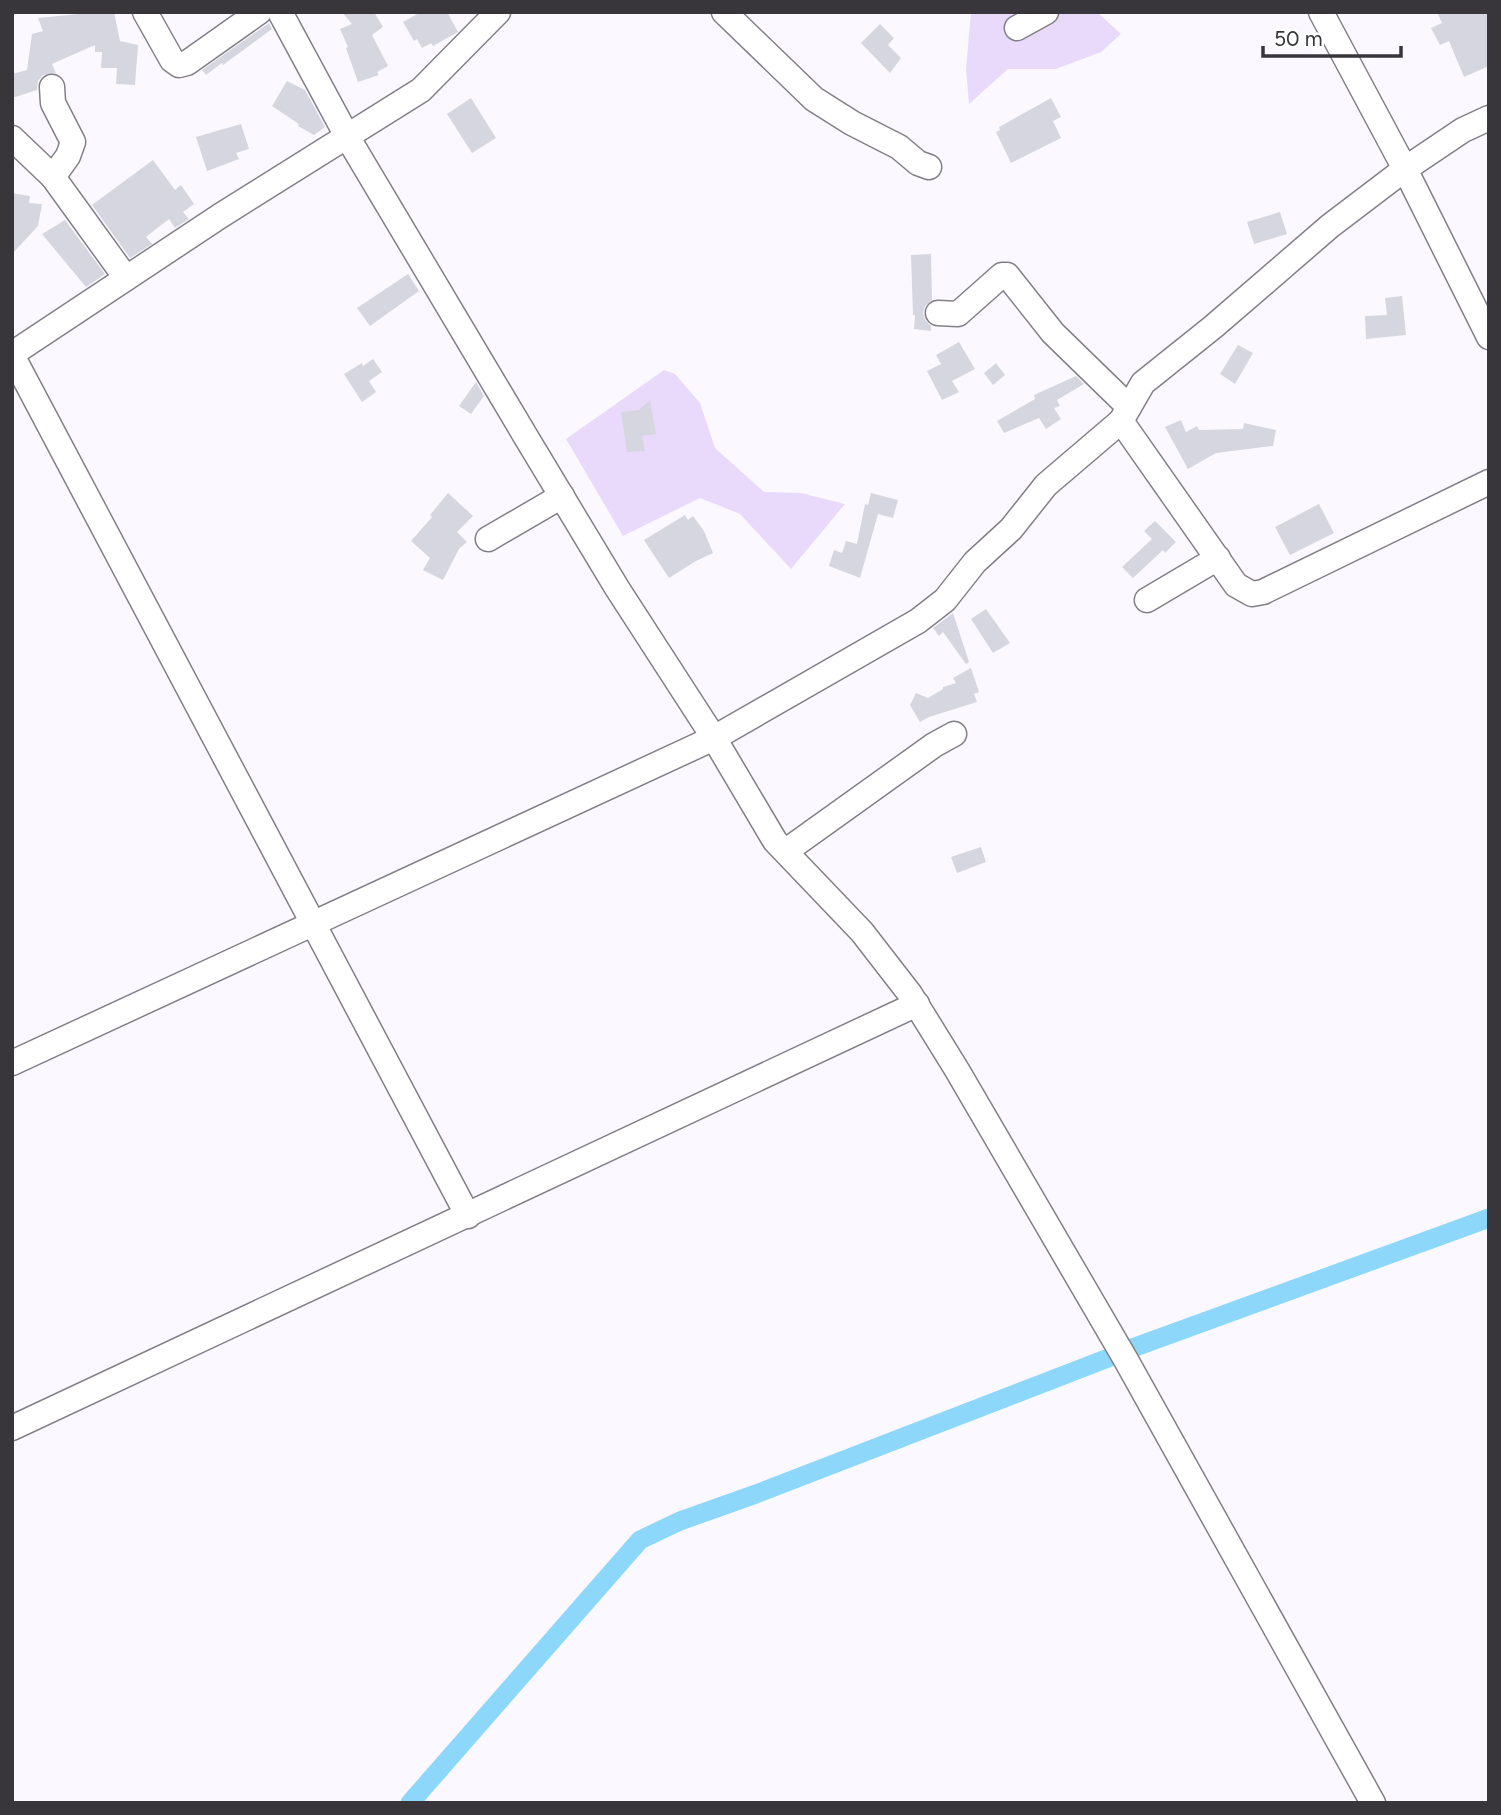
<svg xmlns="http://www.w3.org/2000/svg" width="1501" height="1815" viewBox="0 0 1501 1815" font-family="Figtree,sans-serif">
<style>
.green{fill:#e9dafb}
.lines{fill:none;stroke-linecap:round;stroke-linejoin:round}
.canal{stroke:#8dd7fb;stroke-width:19}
.building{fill:#d6d6e0}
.minor-casing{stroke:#837f87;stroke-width:27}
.minor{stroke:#fff;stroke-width:24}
</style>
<rect width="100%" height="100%" fill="#fbf9ff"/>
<g class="green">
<path d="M971 12H1097L1121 34 1101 52 1056 69H1008L969 104 966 69Z"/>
<path d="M664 370 675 374 700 403 715 448 764 492 801 493 845 504 791 569 740 514 700 498 623 536 566 439Z"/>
</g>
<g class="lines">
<g class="canal">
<path d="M1127 1350 1489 1218"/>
<path d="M410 1803 640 1540 680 1521 756 1494 1116 1355"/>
</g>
</g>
<g class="building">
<path d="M99 12H114L120 41 138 45 135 85 116 84 117 68H101L102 52H95V45L52 64 56 73 43 75 38 81 37 90 12 98V74L27 70 32 34 43 31 38 18Z"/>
<path d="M342 12H374L383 27 372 35 388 66 377 72 379 75 358 82 346 48 348 47 340 29 352 24Z"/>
<path d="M421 12H447L458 32 433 46 431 43 422 48 417 39 414 41 403 22Z"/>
<path d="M1437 12H1489V66L1464 77 1449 41 1440 45 1431 28 1442 23Z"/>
<path d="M269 23 272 29 223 65 222 63 206 75 202 70Z"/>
<path d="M880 24 894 38 888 45 901 58 890 73 861 43Z"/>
<path d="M287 81 305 90 325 127 314 135 298 126 299 124 272 106Z"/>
<path d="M471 98 496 138 472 153 447 114Z"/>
<path d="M1051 98 1061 117 1053 121 1061 138 1011 163 996 132 1000 130 999 127Z"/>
<path d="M241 124 249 149 236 153 239 159 207 171 196 137Z"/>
<path d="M153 160 175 190 181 185 194 204 183 212 189 219 175 228 169 219 146 237 152 244 130 258 92 205Z"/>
<path d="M12 193 30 196 29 203 42 204 38 226 12 254Z"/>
<path d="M1280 212 1287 234 1254 244 1247 222Z"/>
<path d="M65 220 105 274 86 287 42 234Z"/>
<path d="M931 254 932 300 925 306 923 313 925 320 931 326V331L914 329 915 315H913L911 255Z"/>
<path d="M408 274 419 291 370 326 357 308Z"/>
<path d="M1402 296 1406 335 1366 339 1365 316 1387 315 1385 298Z"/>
<path d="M959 342 975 369 952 381 959 392 942 400 927 371 941 364 936 355Z"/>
<path d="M1238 345 1253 353 1235 384 1220 374Z"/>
<path d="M373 359 382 372 369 381 376 392 362 402 344 374 362 363 363 366Z"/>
<path d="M996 363 1005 375 993 385 984 373Z"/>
<path d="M1076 376 1084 384 1057 400 1060 406 1054 408 1061 419 1046 429 1039 418 1004 433 997 421 1035 399 1034 395Z"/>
<path d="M476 382 484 396 471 414 459 406Z"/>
<path d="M650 400 656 434 642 436 645 451 627 452 621 412 639 410Z"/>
<path d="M1181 420 1186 432 1197 426 1199 430 1243 429 1244 423 1276 430 1273 446 1216 453 1188 469 1165 427Z"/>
<path d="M448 493 473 516 457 532 467 542 459 549 443 580 423 570 430 558 411 541 432 517 430 515Z"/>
<path d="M871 493 898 500 893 518 878 514 860 578 829 566 834 550 842 553 846 541 857 544 865 504 868 505Z"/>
<path d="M1319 504 1334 533 1290 555 1275 527Z"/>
<path d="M685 515 688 520 693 516 704 531 713 553 696 561 669 578 644 540Z"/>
<path d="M1155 521 1176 542 1165 553 1163 550 1133 578 1122 567 1152 539 1144 531Z"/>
<path d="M986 609 1010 643 993 653 971 619Z"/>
<path d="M953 613 969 662 966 664 943 632 939 636 933 628Z"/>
<path d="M971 668 979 692 974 694 977 702 929 717 920 722 910 705 916 693 928 698 943 689V687L956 683 953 678Z"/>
<path d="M981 847 986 862 957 873 951 857Z"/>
</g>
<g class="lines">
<defs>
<g id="minor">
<path d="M145 12 172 60 179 65 187 63 259 12"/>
<path d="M280 12 348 138 526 437 617 588 714 738 775 841 862 932 910 994 957 1070 1126 1360 1373 1803"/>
<path d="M724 12 814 99 852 123 899 147 918 163 929 167"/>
<path d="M1321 12 1405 169 1489 337"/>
<path d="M1017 28 1046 12"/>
<path d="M52 87 53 103 73 142 68 156 53 177"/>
<path d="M12 138 53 177 126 278"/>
<path d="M938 313 958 314 1002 275H1007L1053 333 1129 407"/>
<path d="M12 354 220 216 421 90 498 12"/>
<path d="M12 355 468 1216"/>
<path d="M1121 421 1236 585 1252 594 1263 592 1489 482"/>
<path d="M488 539 562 496"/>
<path d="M1147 600 1218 558"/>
<path d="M786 851 934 745 954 734"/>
<path d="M12 1063 714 738 918 621 945 600 975 562 1011 529 1046 485 1121 421 1143 383 1213 327 1330 226 1405 169 1463 130 1489 118"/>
<path d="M12 1428 917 1004"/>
</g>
</defs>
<use href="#minor" class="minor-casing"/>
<use href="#minor" class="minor"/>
</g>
<rect width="1501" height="1815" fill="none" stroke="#38363a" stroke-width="28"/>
<path d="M1263 46v10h138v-10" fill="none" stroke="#38363a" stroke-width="3.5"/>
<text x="1274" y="46" font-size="21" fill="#38363a" stroke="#ffffff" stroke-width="5" paint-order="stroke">50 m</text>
</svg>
